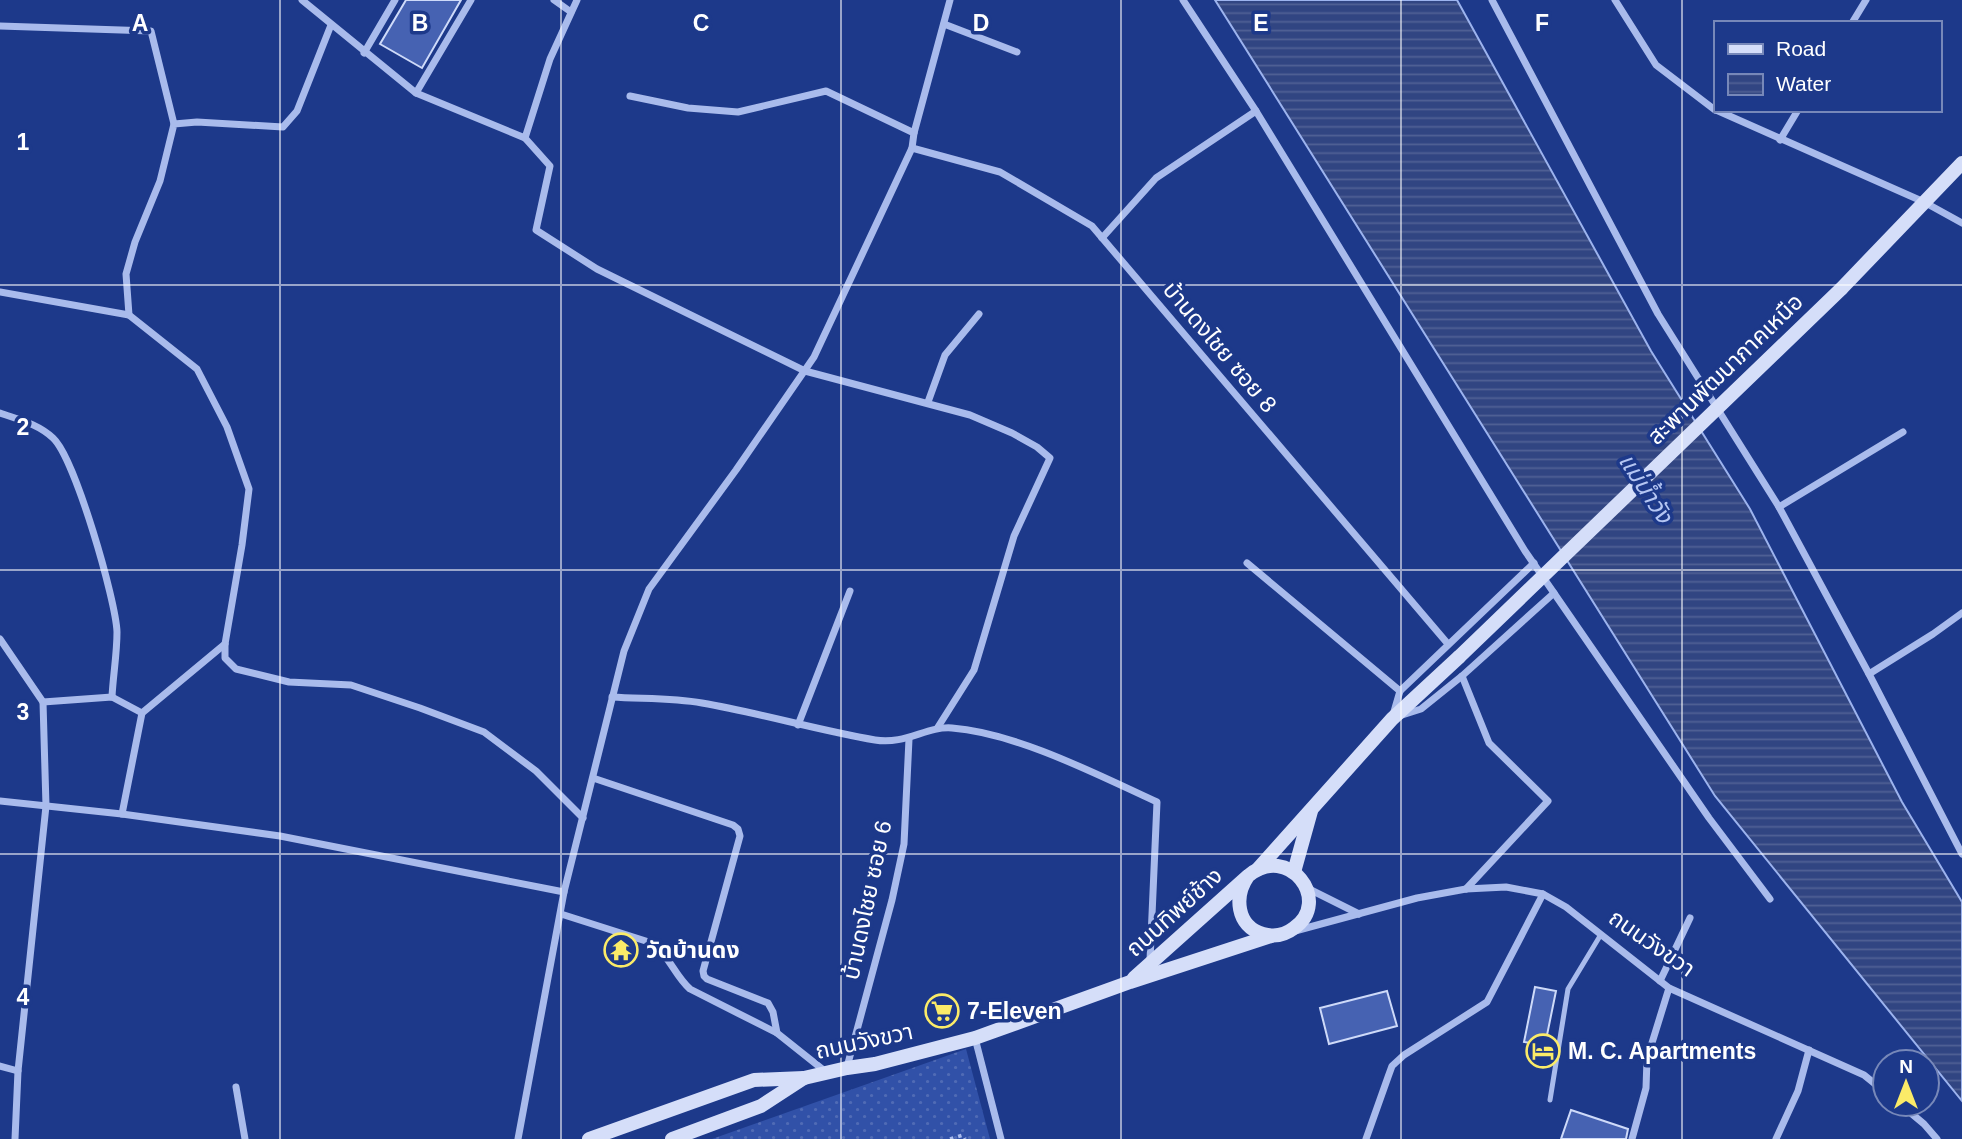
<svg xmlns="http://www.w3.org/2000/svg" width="1962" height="1139" viewBox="0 0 1962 1139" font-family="Arial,'Noto Sans Thai',sans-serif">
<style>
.grass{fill:url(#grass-dots)}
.water{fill:url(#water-rules);stroke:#9cb3ee;stroke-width:2}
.building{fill:#4662b2;stroke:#cedaf9;stroke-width:2}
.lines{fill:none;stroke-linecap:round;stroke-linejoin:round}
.path{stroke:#a9bbec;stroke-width:3.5;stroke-dasharray:3.5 5;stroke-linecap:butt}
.lane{stroke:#a9bbec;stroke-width:5}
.street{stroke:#a9bbec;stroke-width:7}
.secondary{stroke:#d5def9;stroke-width:14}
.secondary-bridge{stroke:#d5def9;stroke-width:14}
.grid{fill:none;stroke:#fff;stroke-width:2;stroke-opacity:0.55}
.labels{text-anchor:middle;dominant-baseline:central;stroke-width:7;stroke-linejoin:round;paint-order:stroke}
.street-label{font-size:23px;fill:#fff;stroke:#1d398a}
.poi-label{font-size:23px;font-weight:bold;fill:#fff;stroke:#1d398a;text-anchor:start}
.water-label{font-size:24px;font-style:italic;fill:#b5c6f3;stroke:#1d398a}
.grid-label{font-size:23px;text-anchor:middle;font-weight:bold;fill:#fff;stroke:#1d398a;stroke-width:7;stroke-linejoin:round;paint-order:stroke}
</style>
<defs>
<pattern id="grass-dots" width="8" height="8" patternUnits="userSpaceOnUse" patternTransform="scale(1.75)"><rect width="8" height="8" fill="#3151a8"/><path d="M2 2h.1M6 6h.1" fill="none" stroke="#506bb5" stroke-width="1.8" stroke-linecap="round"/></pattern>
<pattern id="water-rules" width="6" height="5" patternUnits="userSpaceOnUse" patternTransform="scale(1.75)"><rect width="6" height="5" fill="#314582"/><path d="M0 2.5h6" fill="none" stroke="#506195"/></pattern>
</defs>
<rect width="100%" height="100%" fill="#1d398a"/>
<path class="grass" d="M966 1049 990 1139H712Z"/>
<path class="water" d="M1215 0H1457L1651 351 1750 509 1902 802 1962 902V1101L1715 796Z"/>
<g class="building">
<path d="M406 0H461L422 68 380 44Z"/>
<path d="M1535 987 1556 991 1545 1045 1524 1042Z"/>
<path d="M1387 991 1397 1026 1329 1044 1320 1008Z"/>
<path d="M1571 1110 1628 1129 1626 1139H1561Z"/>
</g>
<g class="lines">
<path class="path" d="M950 1139 963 1135 965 1139"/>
<path class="lane" d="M1550 1100 1568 989 1600 936"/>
<g class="street">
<path d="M302 0 416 93 525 138 550 59 577 0"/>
<path d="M554 0 571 12"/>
<path d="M1183 0 1256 111 1525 551 1709 818 1770 899"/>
<path d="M1492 0 1658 314 1779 507 1869 674 1962 854"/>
<path d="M1615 0 1656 65 1715 110"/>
<path d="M1852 23 1866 0"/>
<path d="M944 24 1017 52"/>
<path d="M331 25 297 111 283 127 197 122 174 124 160 181 135 242 126 274 129 315 197 369 227 427 249 489 242 545 225 644V658L236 669 289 682 351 685 420 708 484 732 536 771 583 818"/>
<path d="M0 26 151 31 174 124"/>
<path d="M364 53 395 0"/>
<path d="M416 93 471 0"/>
<path d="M630 96 688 108 738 112 826 91 914 133"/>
<path d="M1716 110 1924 202 1962 223"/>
<path d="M525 138 550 166 536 230 597 269 805 371 970 415 1012 433 1037 447 1050 458 1014 536 974 670 938 727"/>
<path d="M1780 140 1798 110"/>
<path d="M912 148 1000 172 1092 226 1448 644"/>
<path d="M1102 238 1156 178 1256 111"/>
<path d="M0 292 129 315"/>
<path d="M928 402 945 355 979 314"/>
<path d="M0 413C20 420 38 424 53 438 75 458 116 601 117 632 117 654 113 676 112 697"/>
<path d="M1779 507 1903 432"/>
<path d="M1247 563 1400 691"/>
<path d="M0 639 43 702 46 806 18 1071 15 1139"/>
<path d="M1869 674 1933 634 1962 613"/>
<path d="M1462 676 1489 743 1548 801 1466 889"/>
<path d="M612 697C642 699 673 698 702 703 760 713 817 730 875 740 906 745 926 726 952 728 1017 733 1098 775 1157 802L1150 960"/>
<path d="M43 702 112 697 142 713"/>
<path d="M1393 715 1400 691 1534 563"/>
<path d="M1399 716 1421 709 1462 676 1554 593"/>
<path d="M798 725 850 591"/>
<path d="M593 778 733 825 738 829 740 836 703 971 704 976 707 979 768 1003 773 1012 777 1033 826 1072"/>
<path d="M0 801 122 814 280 836 564 892"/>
<path d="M122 814 142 713 225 644"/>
<path d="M1307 888 1359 914"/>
<path d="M561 914 652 943C669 955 675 976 690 989L777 1033"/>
<path d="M1295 931 1417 898 1466 889 1506 887 1543 894 1566 907 1669 988 1864 1075 1885 1092"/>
<path d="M1660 981 1690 918"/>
<path d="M975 1038 1001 1139"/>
<path d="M0 1066 18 1071"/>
<path d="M847 1067 892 900 904 844 909 739"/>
<path d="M236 1087 245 1139"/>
<path d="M1900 1104 1924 1124 1937 1139"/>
<path d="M518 1139 564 892 624 651 649 589 736 470 814 357 912 148 914 133 950 0"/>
<path d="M1366 1139 1388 1077 1392 1066 1404 1055 1487 1002 1543 894"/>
<path d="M1632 1139 1646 1088 1647 1059 1669 988"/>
<path d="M1776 1139 1798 1091 1809 1050"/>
</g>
<g class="secondary">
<path d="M1841 289 1962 163"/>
<path d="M1258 869 1392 719 1459 657"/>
<path d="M1294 872 1311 811"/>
<path d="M1134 978 1248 876C1288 842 1333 901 1294 928 1285 935 1274 937 1263 934 1236 926 1234 896 1248 876"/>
<path d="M589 1139 754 1080 804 1078"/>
<path d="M672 1139 761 1106 804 1078 847 1068 875 1064 975 1038 1130 982 1271 936"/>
</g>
<path class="secondary-bridge" d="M1459 657 1841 289"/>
</g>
<path class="grid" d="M280 0V1139M561 0V1139M841 0V1139M1121 0V1139M1401 0V1139M1682 0V1139M0 285H1962M0 570H1962M0 854H1962"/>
<defs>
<symbol id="temple-ring" viewBox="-11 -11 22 22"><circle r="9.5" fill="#1d398a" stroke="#fbeb68" stroke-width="1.5"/><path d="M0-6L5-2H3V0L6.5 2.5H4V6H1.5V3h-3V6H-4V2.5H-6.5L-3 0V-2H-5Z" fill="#fbeb68"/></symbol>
<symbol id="supermarket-ring" viewBox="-11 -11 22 22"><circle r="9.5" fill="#1d398a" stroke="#fbeb68" stroke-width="1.5"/><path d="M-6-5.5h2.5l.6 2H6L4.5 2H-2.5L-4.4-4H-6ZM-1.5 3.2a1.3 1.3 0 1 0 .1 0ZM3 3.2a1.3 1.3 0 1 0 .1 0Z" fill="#fbeb68"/></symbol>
<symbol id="hotel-ring" viewBox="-11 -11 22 22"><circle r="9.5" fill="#1d398a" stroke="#fbeb68" stroke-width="1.5"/><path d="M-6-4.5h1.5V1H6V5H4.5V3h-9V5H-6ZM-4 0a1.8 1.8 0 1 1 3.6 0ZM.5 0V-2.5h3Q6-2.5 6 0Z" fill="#fbeb68"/></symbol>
</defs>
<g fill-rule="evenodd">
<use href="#temple-ring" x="602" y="931" width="38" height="38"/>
<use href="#supermarket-ring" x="923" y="992" width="38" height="38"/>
<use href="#hotel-ring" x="1524" y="1032" width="38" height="38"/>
</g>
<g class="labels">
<g class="street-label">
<text transform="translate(1220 347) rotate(50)">บ้านดงไชย ซอย 8</text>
<text transform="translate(1725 369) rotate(-44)">สะพานพัฒนาภาคเหนือ</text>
<text transform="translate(867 900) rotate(-78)">บ้านดงไชย ซอย 6</text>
<text transform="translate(1174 912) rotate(-42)">ถนนทิพย์ช้าง</text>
<text transform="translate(1652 943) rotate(35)">ถนนวังขวา</text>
<text transform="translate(864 1041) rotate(-12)">ถนนวังขวา</text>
</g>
<g class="poi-label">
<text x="646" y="950">วัดบ้านดง</text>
<text x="967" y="1011">7-Eleven</text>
<text x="1568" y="1051">M. C. Apartments</text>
</g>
<g class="water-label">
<text transform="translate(1646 488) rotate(57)">แม่น้ำวัง</text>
</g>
</g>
<g class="grid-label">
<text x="140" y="31">A</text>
<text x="420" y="31">B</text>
<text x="701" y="31">C</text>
<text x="981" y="31">D</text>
<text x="1261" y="31">E</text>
<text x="1542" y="31">F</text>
<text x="23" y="150">1</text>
<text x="23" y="435">2</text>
<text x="23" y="720">3</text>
<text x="23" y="1005">4</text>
</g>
<rect x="1714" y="21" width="228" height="91" fill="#1d398a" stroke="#7788b9" stroke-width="2"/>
<rect x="1728" y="44" width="35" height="10" fill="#d5def9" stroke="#7788b9" stroke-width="2"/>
<text x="1776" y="56" font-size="21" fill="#ffffff">Road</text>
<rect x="1728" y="74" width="35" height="21" fill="url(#water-rules)" stroke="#7788b9" stroke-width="2"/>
<text x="1776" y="91" font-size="21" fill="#ffffff">Water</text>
<g transform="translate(1906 1083)"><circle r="33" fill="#1d398a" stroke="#7788b9" stroke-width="2"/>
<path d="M0-5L12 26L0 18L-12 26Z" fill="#fbeb68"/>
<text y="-10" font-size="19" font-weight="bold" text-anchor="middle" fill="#ffffff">N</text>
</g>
</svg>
